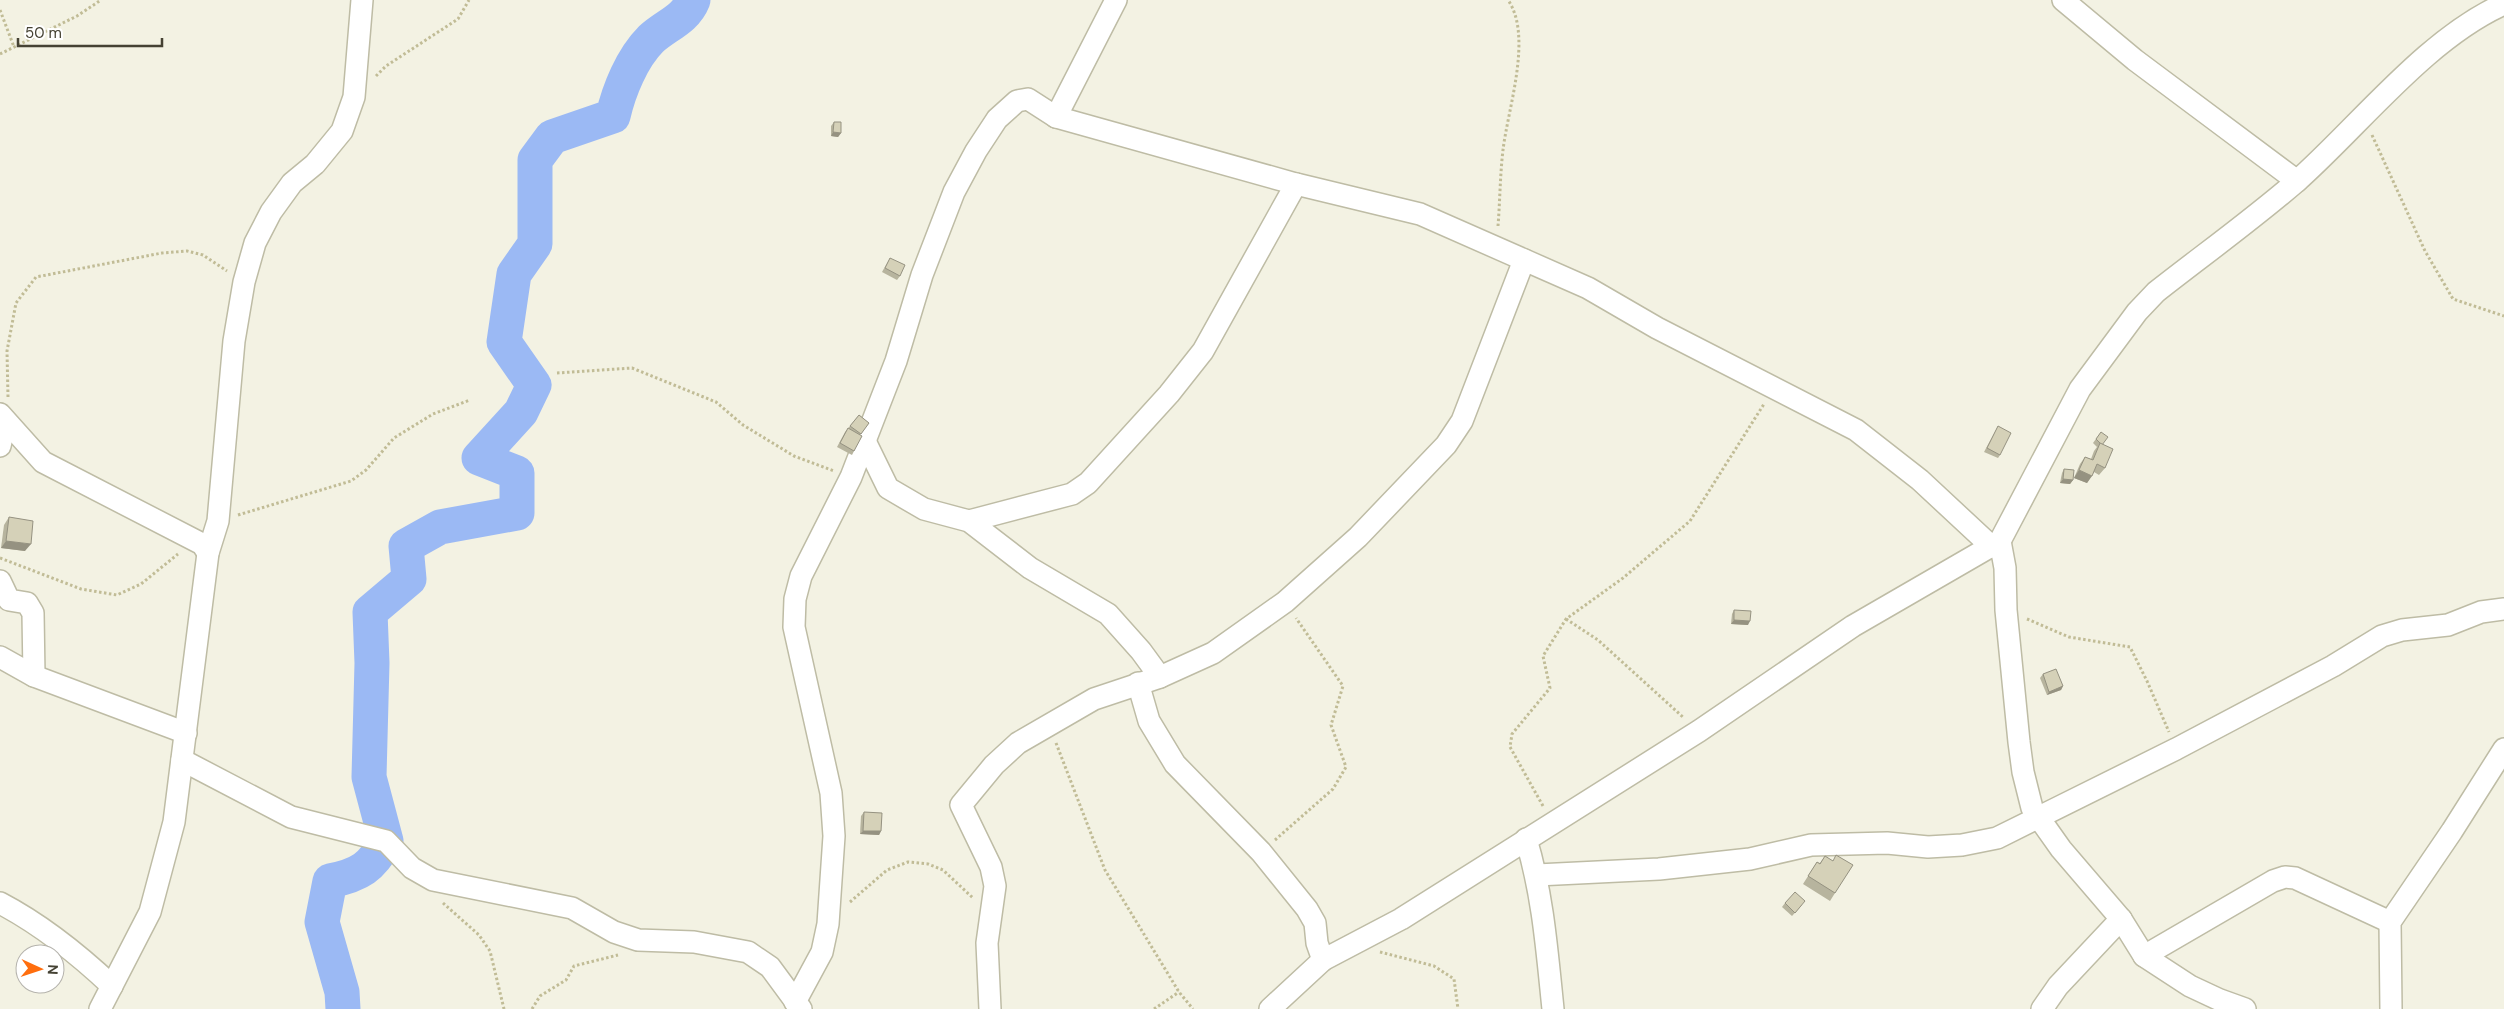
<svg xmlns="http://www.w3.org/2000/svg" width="2504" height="1009" viewBox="0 0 2504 1009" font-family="'DM Sans',sans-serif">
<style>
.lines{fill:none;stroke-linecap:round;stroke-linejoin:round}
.river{stroke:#9bb9f4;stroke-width:35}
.minor-casing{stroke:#bebca5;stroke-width:24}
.path{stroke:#c1bc96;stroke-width:3;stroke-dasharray:2.5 2.5;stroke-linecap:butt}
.minor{stroke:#fff;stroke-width:21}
.wall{fill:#b7b49e}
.shaded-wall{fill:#959281}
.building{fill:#d5d1b8;stroke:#959281}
</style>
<rect width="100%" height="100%" fill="#f3f2e3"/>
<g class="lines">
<path class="river" d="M343 1009 342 992 322 922 330 881C360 875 372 867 386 841L369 777 372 663 370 612 409 579 406 546 440 527 517 513V473L479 458 521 412 534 385 504 342 514 274 535 244V160L552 137 613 116C619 90 632 58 651 39 666 25 685 20 693 0"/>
<defs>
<g id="minor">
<path d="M2063 0 2135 60 2297 181"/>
<path d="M1056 117 1116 0"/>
<path d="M0 414 43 462 202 544 208 553"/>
<path d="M865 441 888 488 924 509 969 521 1030 568 1108 614 1141 651 1160 677"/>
<path d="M0 446 4 428 9 425"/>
<path d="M969 521 1072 494 1088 483 1169 394 1203 351 1296 184"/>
<path d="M2000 541 2005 568 2006 610 2019 742 2023 772 2032 808 2061 849 2121 919 2144 956 2190 986 2220 1000 2245 1009"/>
<path d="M0 581 9 600 27 603 33 613 34 676"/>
<path d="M0 657 34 676 186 733"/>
<path d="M1138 683 1149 721 1175 764 1261 852 1307 909 1315 923 1317 943 1323 960"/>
<path d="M182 760 291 817 386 841 412 868 433 880 572 908 614 932 638 940 694 942 748 952 770 967 801 1009"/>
<path d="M1526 839C1543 895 1547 951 1553 1009"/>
<path d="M1537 875 1659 869 1750 859 1811 845 1887 843 1928 847 1962 845 1997 838 2176 749 2333 666 2382 636 2402 630 2448 625 2481 612 2504 609"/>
<path d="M0 903C42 925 78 954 112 986"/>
<path d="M2144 956 2273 881 2285 877 2295 878 2390 922"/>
<path d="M795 1002 822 952 828 924 834 836 831 793 794 627 795 599 801 576 851 477 896 361 922 275 954 192 976 151 997 119 1017 101 1028 99 1056 117 1296 184 1420 214 1588 288 1657 328 1856 430 1920 480 1992 547"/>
<path d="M100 1009 150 912 174 822 208 553 218 521 234 341 244 282 255 243 271 212 292 183 315 164 342 131 354 97 362 0"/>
<path d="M990 1009 987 943 995 886 991 867 961 805 994 765 1018 743 1094 699 1160 677 1213 653 1285 602 1358 537 1446 445 1462 421 1524 260"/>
<path d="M1270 1009 1323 960 1401 919 1699 731 1853 626 2000 541 2080 389 2137 312 2156 292C2203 255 2252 220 2297 181 2360 125 2427 38 2504 4"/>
<path d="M2042 1009 2058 986 2121 919"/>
<path d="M2391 1009 2390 922 2452 831 2504 749"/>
</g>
</defs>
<use href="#minor" class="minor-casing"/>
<g class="path">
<path d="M0 10 14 47"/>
<path d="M0 54 77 16 101 0"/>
<path d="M376 76 386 66 458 19 469 0"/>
<path d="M2372 135 2425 251 2453 299 2504 316"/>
<path d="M1498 226C1500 201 1500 175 1503 150 1508 108 1533 36 1508 0"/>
<path d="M557 373 632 368 716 402 743 425 794 456 834 471"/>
<path d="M8 397 7 351 16 303 36 277 162 253 187 251 203 255 227 271"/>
<path d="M238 515 351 481 366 470 394 438 433 414 470 400"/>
<path d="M0 558 81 589 117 595 141 584 178 554"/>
<path d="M1566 619 1598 640 1684 718"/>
<path d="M2027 619 2069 637 2130 647 2147 681 2169 732"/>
<path d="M1056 743 1105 870 1179 992 1193 1009"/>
<path d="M1543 806 1510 747 1512 734 1550 688 1543 656 1566 619 1623 578 1690 521 1764 404"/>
<path d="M1275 840 1333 789 1346 767 1331 725 1343 686 1296 618"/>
<path d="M850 902 887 870 908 862 928 864 943 870 973 898"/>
<path d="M443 903 479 935 490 951 504 1009"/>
<path d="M1380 952 1434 966 1454 979 1458 1009"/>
<path d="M532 1009 540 996 566 980 574 966 618 955"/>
<path d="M1154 1009 1179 992"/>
</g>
<use href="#minor" class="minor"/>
</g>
<g class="wall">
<path d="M834 122 841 133 838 137 831 136V126Z"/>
<path d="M890 258 900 276 897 280 882 272Z"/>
<path d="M859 415 869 423 860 435 854 451 852 455 837 447 845 432Z"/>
<path d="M1998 426 2000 455 1998 458 1984 452Z"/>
<path d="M2101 432 2105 468 2099 475 2094 472 2087 483 2074 478 2080 464 2085 457 2091 459 2094 451 2097 447 2093 443Z"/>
<path d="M2064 469 2073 480 2070 484 2060 483 2062 473Z"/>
<path d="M9 517 25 551 1 548 4 525Z"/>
<path d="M1734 610 1748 625 1731 624 1732 614Z"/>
<path d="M2043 674 2063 686 2061 690 2047 695 2040 678Z"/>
<path d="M864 812 881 831 879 835 860 834 861 816Z"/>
<path d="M1825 856 1832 861 1835 893 1830 901 1803 884 1817 862 1820 863Z"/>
<path d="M1785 903 1802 905 1792 916 1782 907Z"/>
</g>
<g class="shaded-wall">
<path d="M833 132 841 133 838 137 831 136Z"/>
<path d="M2079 470 2092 476 2087 483 2074 478Z"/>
<path d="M2063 479 2073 480 2070 484 2060 483Z"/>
<path d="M6 541 31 544 25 551 1 548Z"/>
<path d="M1734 620 1750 621 1748 625 1731 624Z"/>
<path d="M2063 686 2061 690 2047 695 2049 692Z"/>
<path d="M863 831H881L879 835 860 834Z"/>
</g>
<g class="building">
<path d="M834 122H841V133L833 132Z"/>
<path d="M890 258 905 265 900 276 885 268Z"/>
<path d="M859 415 869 423 861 434 850 426Z"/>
<path d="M1998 426 2011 433 2000 455 1987 448Z"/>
<path d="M848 428 862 436 854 451 840 443Z"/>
<path d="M2101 432 2108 437 2102 445 2096 439Z"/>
<path d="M2100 443 2113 449 2105 468 2097 464 2092 476 2079 470 2085 457 2093 460Z"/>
<path d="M2064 469 2074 470 2073 480 2063 479Z"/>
<path d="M9 517 33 521 31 544 6 541Z"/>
<path d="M1734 610 1751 611 1750 621 1734 620Z"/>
<path d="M2056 669 2063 686 2049 692 2043 674Z"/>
<path d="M864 812 882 813 881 831H863Z"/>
<path d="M1836 855 1853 865 1835 893 1808 876 1817 862 1820 864 1825 856 1833 861Z"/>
<path d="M1795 892 1805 901 1795 913 1785 903Z"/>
</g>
<g transform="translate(40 969) rotate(93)"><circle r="24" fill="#ffffff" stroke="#b5b3ad"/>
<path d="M0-4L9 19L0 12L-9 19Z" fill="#ff6e0e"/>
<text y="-8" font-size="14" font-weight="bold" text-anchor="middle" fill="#454233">N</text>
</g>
<path d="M18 38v8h144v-8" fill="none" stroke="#454233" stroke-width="2.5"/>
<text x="25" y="38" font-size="15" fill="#454233" stroke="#ffffff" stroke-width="4" paint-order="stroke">50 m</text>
</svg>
